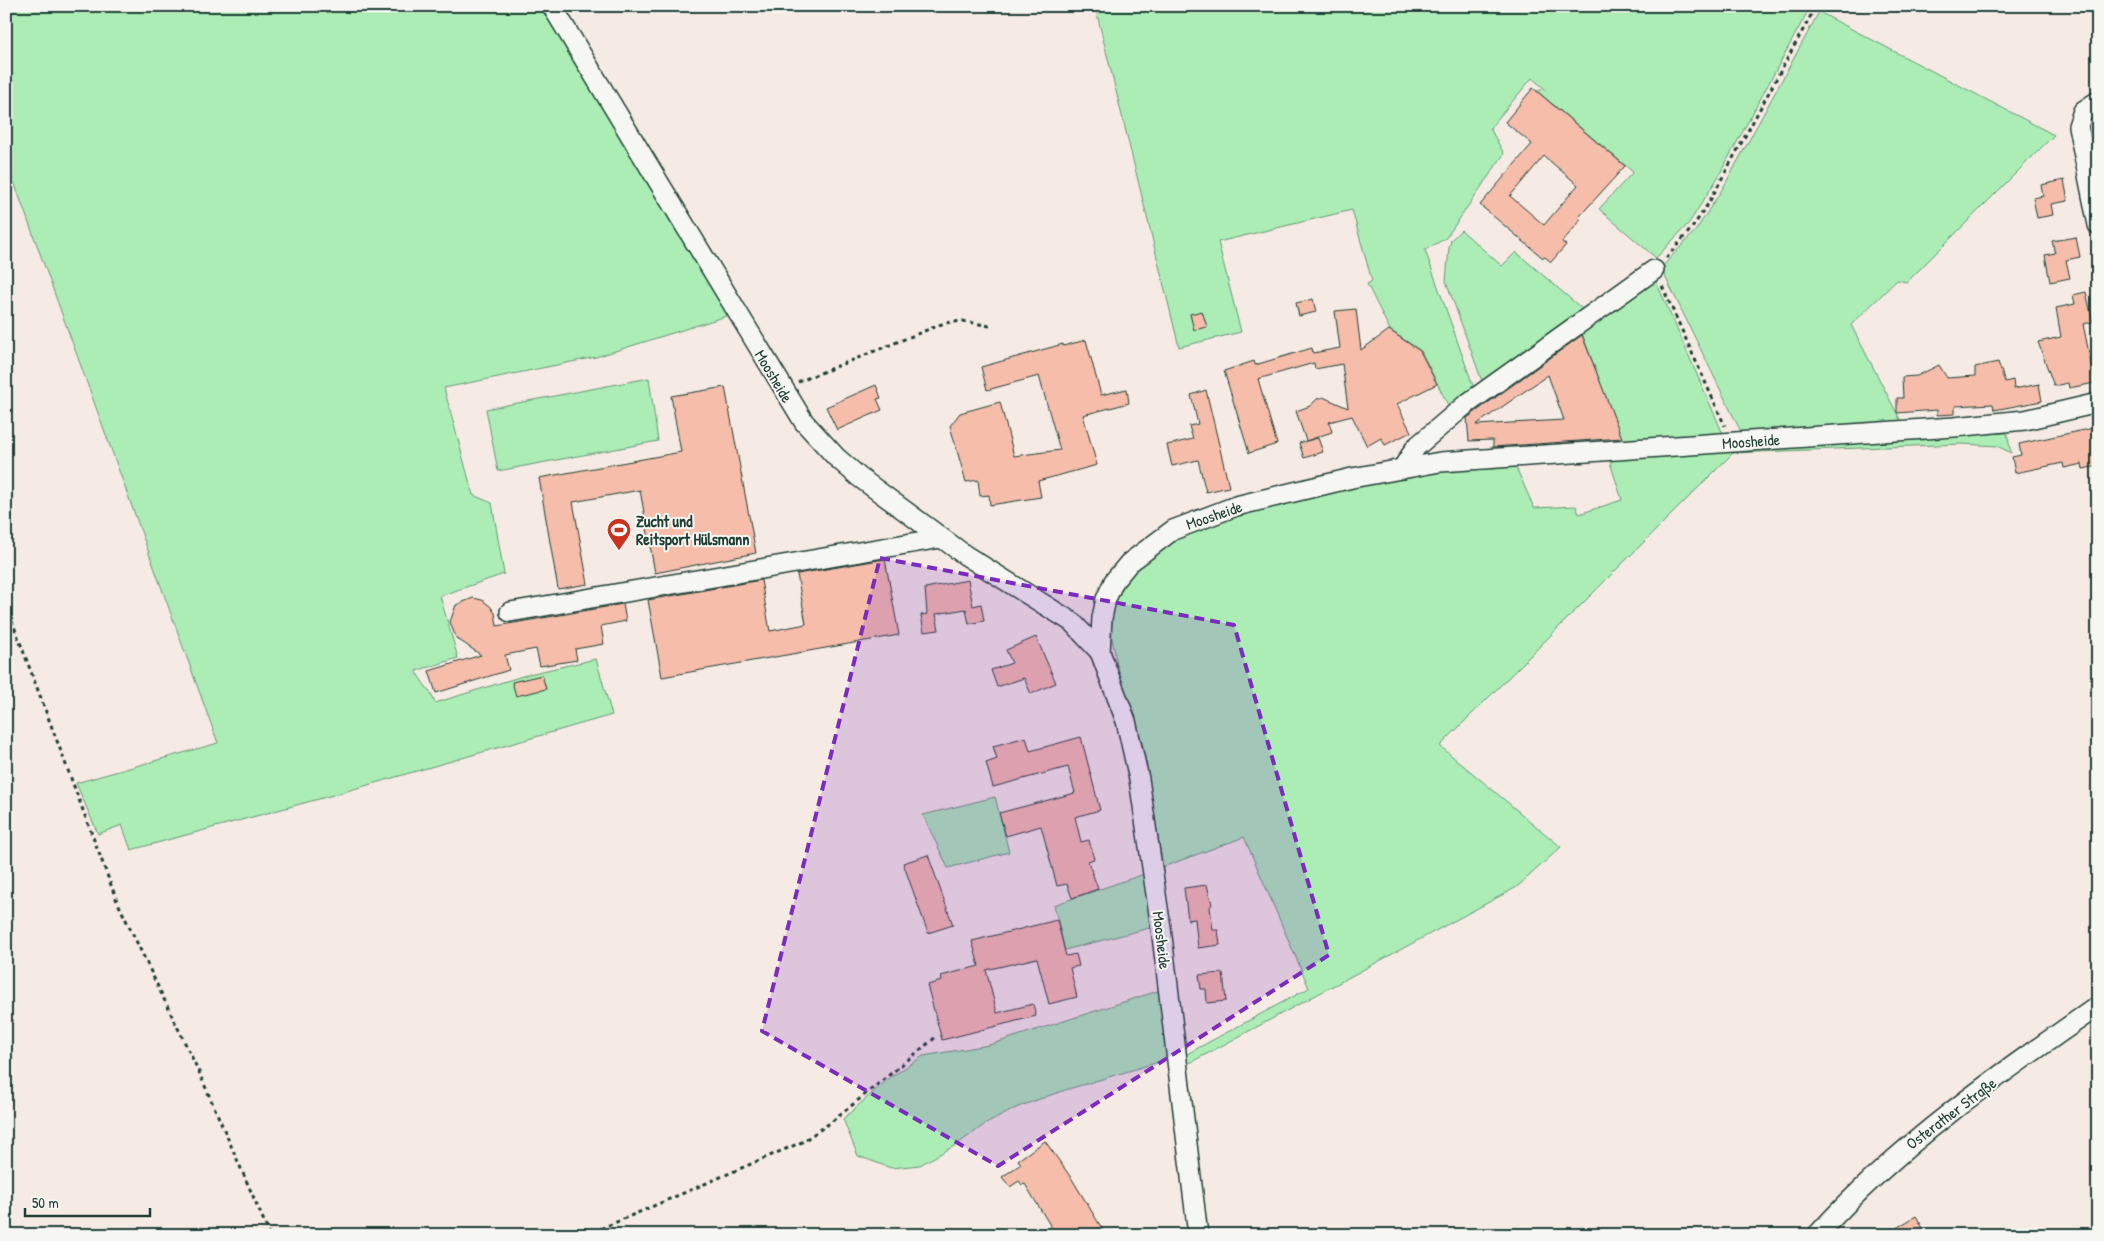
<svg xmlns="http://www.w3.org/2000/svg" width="2104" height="1241" viewBox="0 0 2104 1241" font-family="'Patrick Hand',sans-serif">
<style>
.green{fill:#acedb6;stroke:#669575}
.building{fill:#f5bdaa;stroke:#1f3d34;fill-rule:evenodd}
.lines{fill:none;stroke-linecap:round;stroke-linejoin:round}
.minor-casing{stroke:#1f3d34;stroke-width:22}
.path{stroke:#1f3d34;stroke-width:3;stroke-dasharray:4 4;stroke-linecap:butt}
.minor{stroke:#f6f6f2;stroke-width:19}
.marked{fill:#7b2cbf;fill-opacity:0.2;stroke:#7b2cbf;stroke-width:4;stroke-dasharray:10 6;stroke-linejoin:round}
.labels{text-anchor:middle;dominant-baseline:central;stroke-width:4;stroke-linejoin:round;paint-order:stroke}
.street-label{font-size:16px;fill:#1f3d34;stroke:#f6f6f2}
.poi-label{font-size:16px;font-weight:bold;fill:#1f3d34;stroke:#f6f6f2;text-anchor:start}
</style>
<rect width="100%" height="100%" fill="#f6ebe4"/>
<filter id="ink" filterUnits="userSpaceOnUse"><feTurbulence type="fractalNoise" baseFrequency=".02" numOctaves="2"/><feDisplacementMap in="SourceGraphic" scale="10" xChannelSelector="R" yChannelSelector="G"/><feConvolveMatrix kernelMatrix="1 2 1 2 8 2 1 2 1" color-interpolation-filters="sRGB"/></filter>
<g filter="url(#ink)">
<g class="green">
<path d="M6 6H546L730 315 596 357 444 388 473 495 492 503 504 574 440 596 458 658 416 671C422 683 431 691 435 703L529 674 596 659 612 715 326 797 131 850 122 825 98 834 76 783 218 743 6 160Z"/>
<path d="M1095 6H1804L1809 9 1717 179 1689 223 1656 258 1599 209 1633 172 1537 91 1545 89 1532 78 1490 128 1504 154 1446 238 1425 250 1475 391 1451 411 1421 351 1390 330 1367 284 1372 281 1352 210 1218 242 1241 332 1179 347Z"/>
<path d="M1819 12 2054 135 1907 282 1897 280 1851 325 1902 423 1742 434 1661 268 1696 230 1723 188Z"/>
<path d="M1461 230 1502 266 1516 252 1587 313 1483 384 1446 281 1449 248 1451 240Z"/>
<path d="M1655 279 1724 436 1623 443 1581 331Z"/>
<path d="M649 378 658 441 498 471 486 409Z"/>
<path d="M2007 433 2011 453 1997 446 1963 444 1733 453 1440 746 1561 847 1517 887 1186 1065 1185 1055 1309 988 1244 837 1163 867 1143 746 1117 665 1111 633 1113 605 1127 578 1152 554 1187 532 1233 515 1354 486 1438 470 1515 465 1534 508 1576 506 1579 514 1622 500 1609 459 1930 436Z"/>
<path d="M995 797 1009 852 948 868 923 815Z"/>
<path d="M1147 873 1153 927 1065 950 1054 905Z"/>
<path d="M1161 990 1169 1056 1162 1061 1062 1091 1018 1107 984 1125 956 1145 920 1165 891 1168 858 1156 843 1119 888 1079 923 1056 989 1045Z"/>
</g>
<g class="building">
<path d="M1533 88 1625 166 1578 218 1581 220 1562 242 1566 245 1551 262 1545 257 1543 258 1480 205 1532 144 1505 122ZM1544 156 1578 185 1544 225 1510 196Z"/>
<path d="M2064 180 2068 201 2051 204 2053 215 2037 218 2033 198 2043 196 2041 185Z"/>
<path d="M2076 237 2080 257 2066 260 2070 278 2050 282 2045 255 2055 253 2052 241Z"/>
<path d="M2086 292 2093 322 2083 324 2095 383 2069 388 2068 383 2054 386 2038 342 2061 337 2056 308 2075 304 2073 295Z"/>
<path d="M1313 299 1316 312 1299 316 1296 303Z"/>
<path d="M1356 309 1361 350 1389 330 1420 351 1437 384 1397 404 1411 432 1385 445 1381 438 1367 446 1352 416 1329 422 1332 432 1306 441 1296 411 1310 406 1317 399 1323 397 1348 408 1342 364 1315 369 1314 363 1258 379 1277 444 1249 453 1224 371 1254 361 1255 365 1312 348 1313 353 1340 348 1335 311Z"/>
<path d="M1202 311 1207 327 1194 330 1190 314Z"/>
<path d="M1582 335 1622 438 1493 447V440L1469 441 1467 418ZM1548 375 1564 420 1476 425Z"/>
<path d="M1086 340 1101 395 1127 389 1129 403 1083 415 1097 465 1038 481 1041 497 990 505 989 495 980 496 978 480 966 482 950 426 960 413 1000 402 1014 456 1060 450 1039 376 987 390 981 367 1063 344V346Z"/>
<path d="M1998 362 2005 382 2013 380 2014 389 2039 384 2042 401 1994 410 1993 404 1955 406V414L1937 415V410L1897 413V398H1903L1902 377 1917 376 1939 365 1947 378 1975 376V367Z"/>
<path d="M876 385 881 398 877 399 882 410 837 430 826 407Z"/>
<path d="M725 387 756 553 655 573 640 490 573 502 588 584 558 589 539 478 681 452 671 396Z"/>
<path d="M1206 390 1229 487 1206 492 1198 460 1172 466 1167 445 1193 439 1189 426 1198 424 1191 395Z"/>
<path d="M2098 427V466L2083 469 2082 464 2064 468 2063 463 2015 473 2012 457 2021 455 2019 444Z"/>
<path d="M1318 438 1323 452 1304 458 1299 443Z"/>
<path d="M885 559 899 635 662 677 648 600 761 580 770 631 806 624 797 574Z"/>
<path d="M968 580 973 606 981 604 984 621 969 624 966 609 936 614 939 630 924 632 921 615 927 614 925 588Z"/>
<path d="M473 598 482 600 490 606 495 613 497 626 623 604 626 621 601 626 604 644 575 649 577 660 540 666 536 649 505 655 509 670 436 693 429 671 481 655 456 638 450 622 456 605Z"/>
<path d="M1036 637 1056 683 1031 694 1024 678 997 687 991 670 1012 663 1006 650Z"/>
<path d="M542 675 546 689 516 696 512 682Z"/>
<path d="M1026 737 1030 751 1081 737 1100 810 1075 817 1081 842 1089 840 1094 859 1088 861 1098 889 1072 898 1067 884 1057 886 1041 826 1006 836 999 813 1075 793 1068 767 993 787 986 763 997 759 993 746Z"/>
<path d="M928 855 953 925 928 933 903 863Z"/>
<path d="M1207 885 1212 904 1210 907 1213 930H1218L1220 945 1198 948 1195 919 1188 920 1184 888Z"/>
<path d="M1057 920 1066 956 1076 954 1079 966 1070 968 1077 997 1049 1004 1037 958 986 970 997 1013 1033 1004 1036 1016 942 1040 927 985 942 981 941 976 979 966 972 941Z"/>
<path d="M1223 973 1226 1001 1207 1003 1206 989H1201L1199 975Z"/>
<path d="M1045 1141 1072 1179 1106 1235H1056L1025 1184 1022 1185 1019 1181 1010 1187 1002 1177 1021 1164 1018 1160Z"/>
<path d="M1916 1216 1927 1235H1885Z"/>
</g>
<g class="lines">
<defs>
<g id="minor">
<path d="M552 6 804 422 836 457 859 477 965 555 1072 622 1100 652 1126 721 1139 779 1161 928 1198 1235"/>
<path d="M2098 101 2083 111 2078 126 2098 225"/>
<path d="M1402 469 1416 447 1464 406 1654 270"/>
<path d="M510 612 941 538"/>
<path d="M1100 652 1102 618 1106 599 1114 581 1129 563 1173 530 1236 506 1352 478 1440 462 1954 427 2025 420 2098 403"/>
<path d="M1817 1235C1900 1143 1997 1076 2098 1006"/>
</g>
</defs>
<use href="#minor" class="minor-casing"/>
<g class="path">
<path d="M1666 258 1692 228 1708 204 1816 6"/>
<path d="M1662 286 1725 426"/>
<path d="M798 382 944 323 963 321 990 326"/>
<path d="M6 605 117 901 198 1070 270 1235"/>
<path d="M586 1235 802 1142 830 1123 936 1037"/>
</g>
<use href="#minor" class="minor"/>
</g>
</g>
<path class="marked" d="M880 558 1234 625 1329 955 998 1166 762 1031Z"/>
<defs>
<symbol id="stadium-pin" viewBox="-11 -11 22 30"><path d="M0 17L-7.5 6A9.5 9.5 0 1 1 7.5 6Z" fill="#c8321e" stroke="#f6f6f2"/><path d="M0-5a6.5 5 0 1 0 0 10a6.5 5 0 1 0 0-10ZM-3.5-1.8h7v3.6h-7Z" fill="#fff"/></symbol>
</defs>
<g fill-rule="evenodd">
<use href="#stadium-pin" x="605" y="516" width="28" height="38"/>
</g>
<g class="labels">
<g class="street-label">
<text transform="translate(774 376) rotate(59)">Moosheide</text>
<text transform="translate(1751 441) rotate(-4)">Moosheide</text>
<text transform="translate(1214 515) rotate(-19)">Moosheide</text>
<text transform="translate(1162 940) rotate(83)">Moosheide</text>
<text transform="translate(1951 1113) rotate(-37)">Osterather Straße</text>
</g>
<g class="poi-label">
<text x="636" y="521">Zucht und<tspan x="636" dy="18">Reitsport Hülsmann</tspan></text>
</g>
</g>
<rect width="2104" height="1241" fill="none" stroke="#f6f6f2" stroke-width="25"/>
<rect x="12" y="12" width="2079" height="1216" fill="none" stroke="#1f3d34" stroke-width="2" filter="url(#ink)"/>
<path d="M25 1208v8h125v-8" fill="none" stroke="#1f3d34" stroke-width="2.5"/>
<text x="32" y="1208" font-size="15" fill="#1f3d34" stroke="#f6f6f2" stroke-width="4" paint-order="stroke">50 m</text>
</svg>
